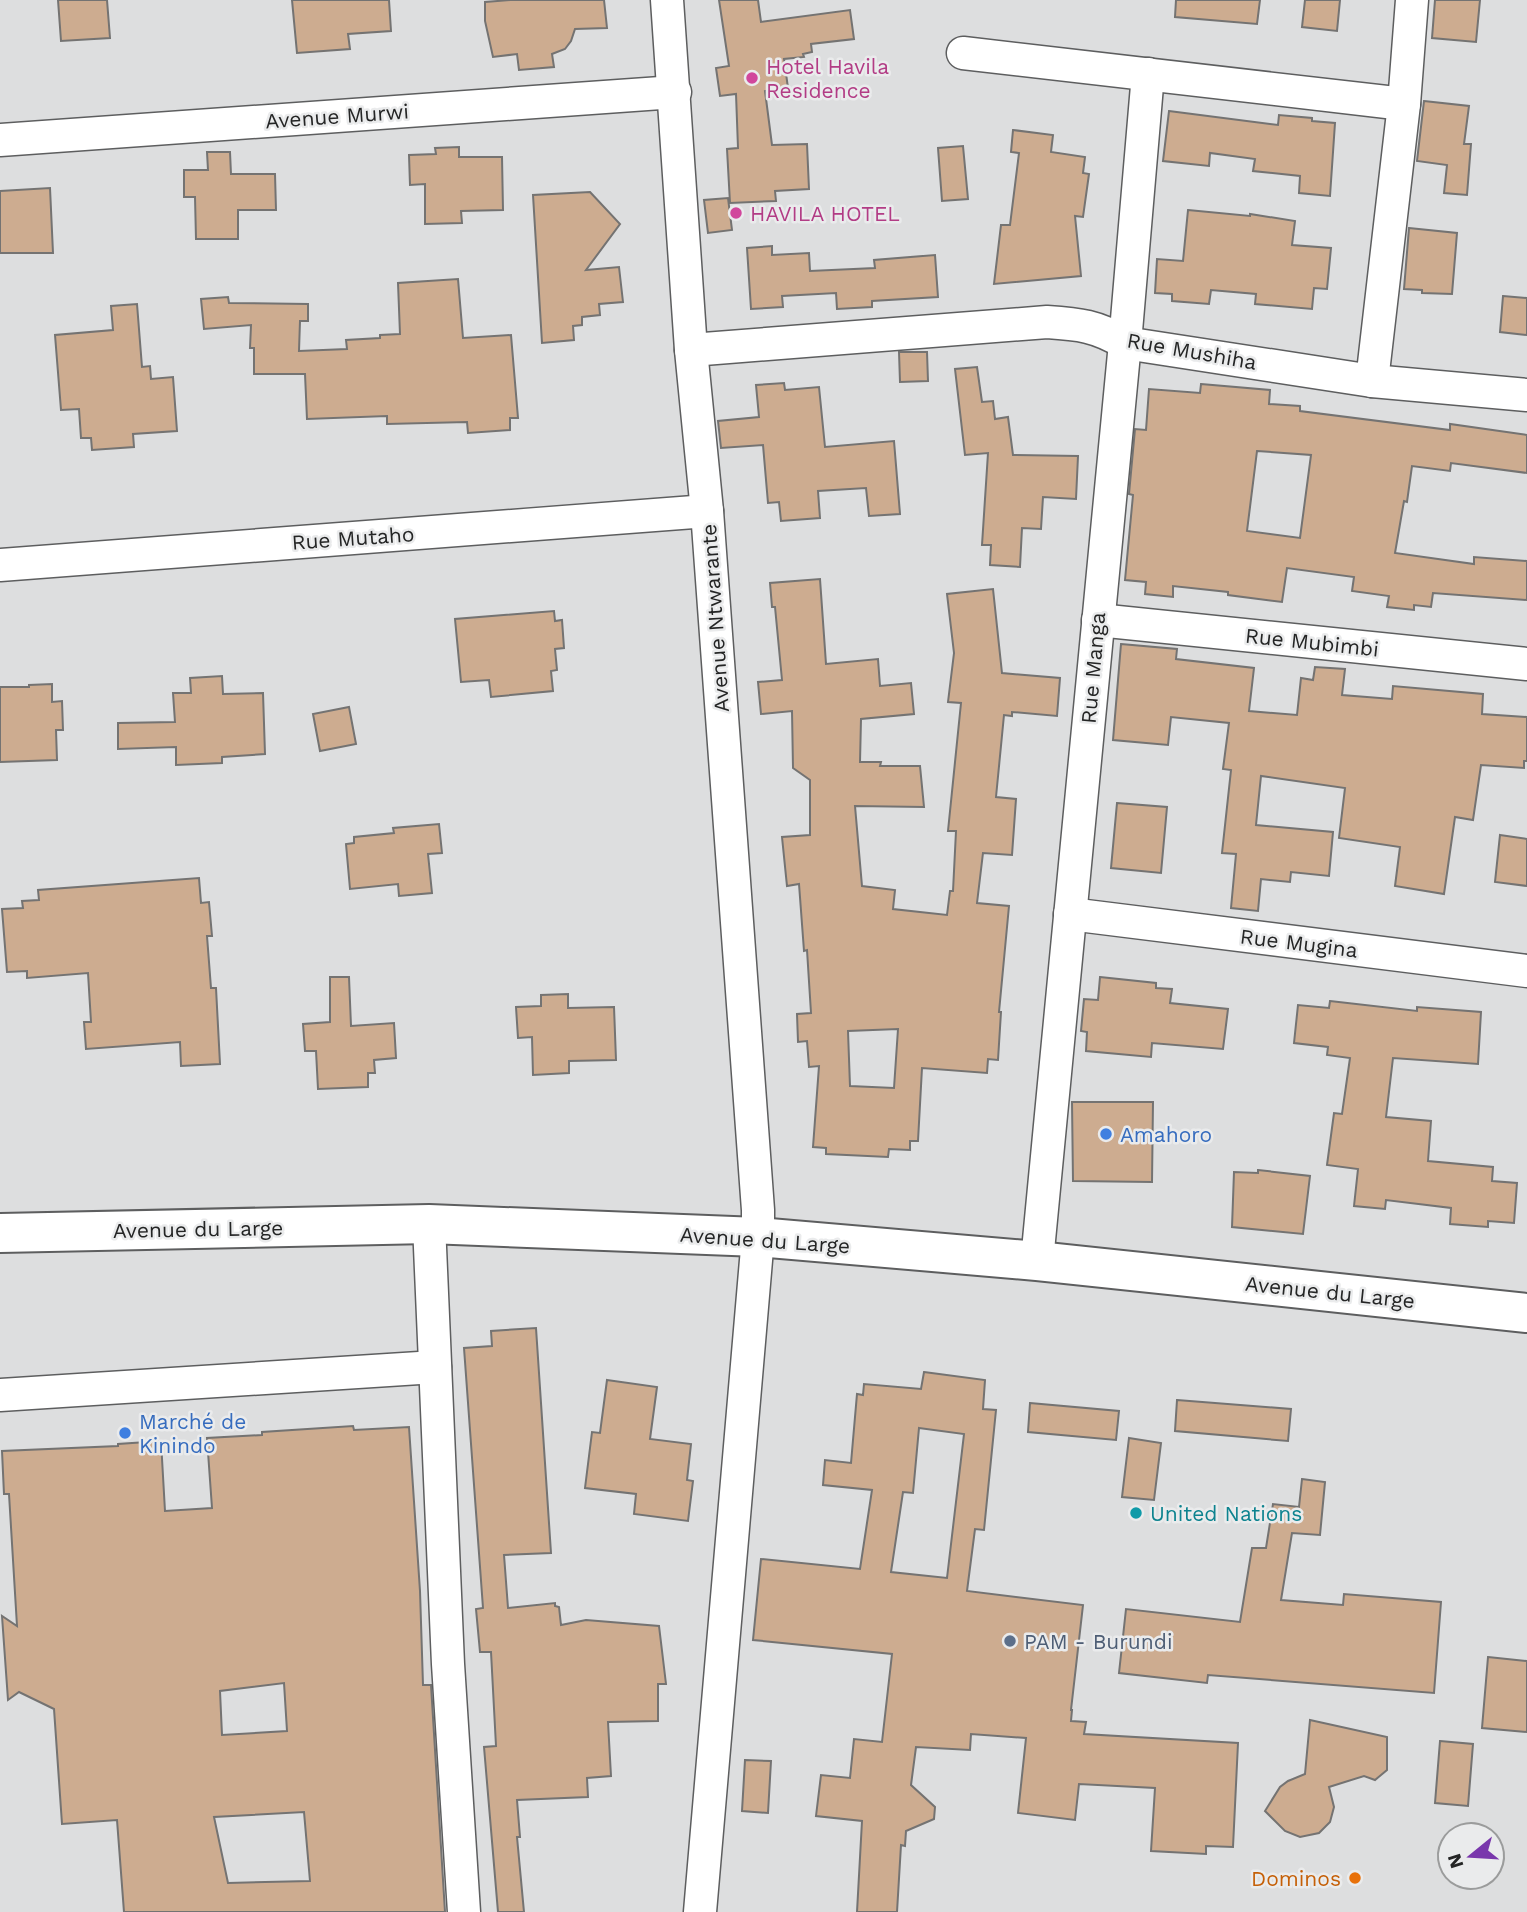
<svg xmlns="http://www.w3.org/2000/svg" width="1527" height="1912" viewBox="0 0 1527 1912" font-family="'Work Sans',sans-serif">
<style>
.building{fill:#cdac90;stroke:#747372;stroke-width:2;fill-rule:evenodd}
.lines{fill:none;stroke-linecap:round;stroke-linejoin:round}
.minor-casing{stroke:#5d5e5f;stroke-width:35}
.secondary-casing{stroke:#5d5e5f;stroke-width:42}
.minor{stroke:#fff;stroke-width:32}
.secondary{stroke:#fff;stroke-width:38}
.hotel-dot{fill:#d1479c;stroke:#eaebec;stroke-width:2.5}
.shop-dot{fill:#3f7fe0;stroke:#eaebec;stroke-width:2.5}
.culture-dot{fill:#0f9aa8;stroke:#eaebec;stroke-width:2.5}
.service-dot{fill:#5c6f8a;stroke:#eaebec;stroke-width:2.5}
.food-dot{fill:#e8710a;stroke:#eaebec;stroke-width:2.5}
.labels{text-anchor:middle;dominant-baseline:central;stroke-width:5;stroke-linejoin:round;paint-order:stroke}
.hotel-label{font-size:21px;fill:#b23c85;stroke:#eaebec;text-anchor:start}
.street-label{font-size:21px;fill:#242525;stroke:#eaebec}
.shop-label{font-size:21px;fill:#366cbe;stroke:#eaebec;text-anchor:start}
.culture-label{font-size:21px;fill:#0d838f;stroke:#eaebec;text-anchor:start}
.service-label{font-size:21px;fill:#4e5e75;stroke:#eaebec;text-anchor:start}
.food-label{font-size:21px;fill:#c56008;stroke:#eaebec;text-anchor:end}
</style>
<rect width="100%" height="100%" fill="#dddedf"/>
<g class="building">
<path d="M58 0H107L110 38 61 41Z"/>
<path d="M292 0H389L391 31 348 34 350 49 297 53Z"/>
<path d="M510 0H604L607 28 575 29 571 41 565 49 552 54 554 67 519 70 517 54 493 57 485 21V2Z"/>
<path d="M719 0H758L761 22 850 10 854 39 811 44 812 52 803 54 804 57 784 59 788 88 765 91 772 145 807 144 809 189 775 191 776 201 730 203 727 149 738 148 736 94 720 96 716 68 729 66Z"/>
<path d="M1176 0H1260L1257 24 1175 17Z"/>
<path d="M1305 0H1340L1337 31 1302 27Z"/>
<path d="M1435 0H1480L1476 42 1432 38Z"/>
<path d="M1424 101 1469 106 1464 144H1471L1467 195 1444 193 1447 165 1417 161Z"/>
<path d="M1169 111 1278 125 1279 115 1312 118V121L1335 123 1330 196 1299 193 1300 176 1253 171 1255 159 1210 153 1209 166 1163 161Z"/>
<path d="M1013 130 1053 135 1051 152 1085 157 1083 173 1089 174 1083 217 1075 216 1081 276 994 284 1001 225H1010L1019 153 1011 152Z"/>
<path d="M963 146 968 199 942 201 938 148Z"/>
<path d="M459 147V157H502L503 210 461 211 462 223 425 224V184L410 185 409 155 436 154 435 148Z"/>
<path d="M207 152H230L231 174H275L276 210H238V239H196L195 197H184V170H208Z"/>
<path d="M50 188 53 253H0V191Z"/>
<path d="M590 192 620 224 586 270 619 267 623 302 599 304 600 315 582 317V325L573 326 574 340 542 343 533 195Z"/>
<path d="M728 198 732 230 708 233 704 200Z"/>
<path d="M1188 210 1250 216V214L1295 221 1292 245 1331 248 1327 289 1314 288 1312 309 1255 304 1256 294 1211 290 1209 304 1172 301V294L1155 293 1157 259 1183 261Z"/>
<path d="M1409 228 1457 233 1452 294 1422 293V290L1404 289Z"/>
<path d="M772 246V255L809 253 810 271 875 268 874 260 935 255 938 297 872 301V307L837 309 836 293 782 296 783 307 751 309 747 248Z"/>
<path d="M458 279 463 338 511 335 518 418H510V430L468 433 467 422 387 424V416L307 419 305 374H254V348H250L251 325 204 329 201 299 228 297 229 303 308 304V321H300L299 351 347 349 346 340 380 338V335L400 334 398 283Z"/>
<path d="M1503 296 1527 298V335L1500 332Z"/>
<path d="M137 304 142 367 150 366 151 379 173 377 177 431 133 434 134 447 92 450 91 438H81L79 409 61 410 55 335 113 330 111 306Z"/>
<path d="M899 352H927L928 381 900 382Z"/>
<path d="M977 367 982 402 993 401 995 419 1008 417 1013 455 1078 456 1076 499 1043 497 1041 529 1022 528 1020 567 990 565 991 545H982L988 453 965 455 955 369Z"/>
<path d="M784 383 785 390 819 387 825 447 894 441 900 514 869 516 866 488 818 491 820 518 781 521 779 502 768 503 763 445 721 448 718 421 759 417 756 385Z"/>
<path d="M1201 384 1270 390 1269 404 1300 406V411L1450 430V424L1527 435V473L1451 463 1450 471 1412 466 1407 502 1404 501 1395 553 1474 564V557L1527 561V600L1433 593 1431 607 1414 605V610L1387 607 1389 596 1352 591 1354 577 1287 568 1282 602 1228 595V592L1173 586V597L1145 594 1146 582 1125 580 1133 495 1129 494 1135 429 1146 430 1149 389 1200 393ZM1257 451 1311 455 1300 538 1247 531Z"/>
<path d="M820 579 826 664 878 659 880 686 911 683 914 714 861 719 860 762H881L880 766H920L924 807 855 806 862 886 895 890 893 909 947 915 950 891H953L956 831H948L961 703 948 702 954 653 947 594 993 589 1002 673 1060 678 1057 716 1012 712V716L1004 715 996 797 1016 799 1012 855 983 853 977 903 1009 906 999 1012H1001L998 1060 988 1059 987 1073 922 1068 918 1141H910V1150L889 1149 888 1157 826 1154V1148L813 1147 819 1066 809 1067 807 1041 798 1042 797 1014 811 1013 807 950 804 951 799 884 787 886 782 837 810 835V780L793 768 792 711 761 714 758 682 782 680 775 607H772L770 583ZM898 1029 894 1088 850 1086 848 1031Z"/>
<path d="M554 611 555 621 562 620 564 648 555 649 557 670 551 671 553 691 491 697 489 680 461 682 455 619Z"/>
<path d="M1121 644 1177 649 1176 659 1254 668 1249 711 1297 715 1301 678 1313 680 1315 667 1345 669 1342 695 1392 699 1393 686 1483 694 1482 714 1527 717V761H1524V768L1481 765 1473 820 1455 817 1444 894 1395 886 1400 847 1339 838 1345 788 1261 776 1256 825 1333 832 1329 876 1291 872 1290 882 1261 879 1258 911 1231 908 1236 854 1222 853 1231 770 1223 769 1229 723 1171 717 1168 745 1113 740Z"/>
<path d="M222 676 223 694 263 693 265 754 222 757V763L176 765V747L118 749V723L175 722 173 693H191L190 678Z"/>
<path d="M52 684V702L62 701 63 730H56L57 760 0 762V687H29V685Z"/>
<path d="M349 707 356 744 320 751 313 714Z"/>
<path d="M1117 803 1167 807 1161 873 1111 868Z"/>
<path d="M439 824 442 853 428 854 432 893 399 896 398 884 350 889 346 844 354 843V837L394 833 393 828Z"/>
<path d="M1500 835 1527 839V886L1495 882Z"/>
<path d="M199 878 201 903 209 902 212 936H207L211 988H216L220 1064 181 1066 180 1042 86 1049 84 1022H91L88 973 27 978V971L7 972 2 909 23 908 22 901 39 900 38 890Z"/>
<path d="M330 977H349L351 1026 394 1023 396 1058 374 1060 375 1073H368V1087L318 1089 316 1051H305L303 1024 330 1022Z"/>
<path d="M1100 977 1156 983V988L1172 989 1170 1003 1228 1009 1223 1049 1152 1043 1151 1057 1086 1051 1087 1032 1081 1031 1084 999 1098 1000Z"/>
<path d="M568 994V1008L614 1007 616 1060 569 1061V1073L533 1075 532 1037 518 1038 516 1007 541 1006V995Z"/>
<path d="M1330 1001 1417 1011V1007L1481 1012 1478 1064 1393 1058 1386 1117 1431 1121 1428 1161 1493 1167 1492 1181 1517 1183 1514 1223 1488 1221V1227L1450 1224 1451 1208 1386 1200 1385 1209 1354 1206 1358 1169 1327 1165 1334 1113 1342 1114 1350 1058 1327 1055 1328 1047 1294 1043 1298 1005 1329 1008Z"/>
<path d="M1072 1102H1153L1152 1182 1073 1181Z"/>
<path d="M1258 1170 1310 1176 1303 1234 1232 1227 1234 1172 1258 1173Z"/>
<path d="M536 1328 551 1553 504 1555 508 1608 555 1603V1606L559 1607 561 1625 586 1620 659 1626 666 1684H658V1721L608 1722 611 1776 587 1778 588 1797 517 1800 520 1837H517L524 1912H498L484 1747 496 1746 491 1652H480L476 1609 483 1608 464 1348 492 1346 491 1331Z"/>
<path d="M924 1372 985 1380 983 1409 996 1410 984 1530 975 1529 967 1591 1083 1605 1071 1710H1072L1071 1721 1086 1722 1084 1734 1238 1743 1233 1847 1206 1846V1854L1151 1851 1155 1788 1079 1784 1075 1820 1018 1813 1026 1738 971 1734 970 1750 916 1747 911 1785 935 1807 934 1819 906 1831 905 1846 901 1845 897 1912H857L862 1821 816 1816 821 1775 850 1778 854 1739 882 1742 892 1654 753 1640 761 1559 860 1569 872 1490 823 1485 825 1460 851 1463 857 1394 863 1395 864 1384 921 1389ZM919 1428 964 1434 947 1578 891 1572 903 1492 913 1493Z"/>
<path d="M607 1380 657 1387 650 1439 691 1444 687 1480 693 1481 688 1521 634 1514 636 1494 585 1488 592 1432 600 1433Z"/>
<path d="M1177 1400 1291 1409 1288 1441 1175 1431Z"/>
<path d="M1030 1403 1119 1411 1116 1440 1028 1432Z"/>
<path d="M353 1426 354 1430 409 1427 420 1591 423 1685H431L445 1912H124L117 1820 62 1824 54 1709 19 1692 8 1700 2 1616 17 1626 9 1494H4L2 1451 118 1446V1444L161 1441 165 1511 212 1508 207 1438 262 1435V1432ZM284 1683 287 1731 222 1735 220 1691ZM304 1812 310 1881 228 1883 214 1817Z"/>
<path d="M1129 1438 1161 1443 1154 1500 1122 1497Z"/>
<path d="M1302 1479 1325 1482 1320 1535 1292 1533 1281 1600 1343 1605 1344 1594 1441 1602 1434 1693 1208 1675 1207 1683 1119 1673 1126 1609 1240 1622 1252 1548H1266L1273 1504 1299 1507Z"/>
<path d="M1488 1657 1527 1661V1732L1482 1728Z"/>
<path d="M1310 1720 1387 1737V1770L1375 1780 1364 1776 1329 1787 1334 1807 1330 1822 1319 1833 1300 1837 1285 1831 1265 1811 1280 1787 1288 1781 1305 1774Z"/>
<path d="M1440 1741 1473 1744 1468 1806 1435 1803Z"/>
<path d="M745 1760 771 1761 768 1813 742 1811Z"/>
</g>
<g class="lines">
<defs>
<g id="minor">
<path d="M667 0 691 350 707 511 758 1210V1237L700 1912"/>
<path d="M963 53 1404 104"/>
<path d="M0 140 675 92"/>
<path d="M691 350 1047 322C1079 324 1097 326 1125 343L1372 381 1527 395"/>
<path d="M1372 381 1404 104 1412 0"/>
<path d="M0 565 707 511"/>
<path d="M1098 620 1527 664"/>
<path d="M1070 914 1527 971"/>
<path d="M429 1224 448 1664 464 1912"/>
<path d="M1037 1261 1125 343 1148 74"/>
<path d="M0 1395 435 1367"/>
</g>
<path id="secondary" d="M0 1233 429 1224 758 1237 1037 1261 1527 1313"/>
</defs>
<use href="#minor" class="minor-casing"/>
<use href="#secondary" class="secondary-casing"/>
<use href="#minor" class="minor"/>
<use href="#secondary" class="secondary"/>
</g>
<g class="hotel-dot">
<circle cx="752" cy="78" r="7"/>
<circle cx="736" cy="213" r="7"/>
</g>
<g class="shop-dot">
<circle cx="1106" cy="1134" r="7"/>
<circle cx="125" cy="1433" r="7"/>
</g>
<circle class="culture-dot" cx="1136" cy="1513" r="7"/>
<circle class="service-dot" cx="1010" cy="1641" r="7"/>
<circle class="food-dot" cx="1355" cy="1878" r="7"/>
<g class="labels">
<g class="hotel-label">
<text x="766" y="66">Hotel Havila<tspan x="766" dy="24">Residence</tspan></text>
<text x="750" y="213">HAVILA HOTEL</text>
</g>
<g class="street-label">
<text transform="translate(337 116) rotate(-4)">Avenue Murwi</text>
<text transform="translate(1192 351) rotate(10)">Rue Mushiha</text>
<text transform="translate(353 538) rotate(-4)">Rue Mutaho</text>
<text transform="translate(715 618) rotate(-94)">Avenue Ntwarante</text>
<text transform="translate(1312 642) rotate(6)">Rue Mubimbi</text>
<text transform="translate(1093 668) rotate(-85)">Rue Manga</text>
<text transform="translate(1299 943) rotate(7)">Rue Mugina</text>
<text transform="translate(198 1229) rotate(-1)">Avenue du Large</text>
<text transform="translate(765 1240) rotate(4)">Avenue du Large</text>
<text transform="translate(1330 1292) rotate(6)">Avenue du Large</text>
</g>
<g class="shop-label">
<text x="1120" y="1134">Amahoro</text>
<text x="139" y="1421">Marché de<tspan x="139" dy="24">Kinindo</tspan></text>
</g>
<g class="culture-label">
<text x="1150" y="1513">United Nations</text>
</g>
<g class="service-label">
<text x="1024" y="1641">PAM - Burundi</text>
</g>
<g class="food-label">
<text x="1341" y="1878">Dominos</text>
</g>
</g>
<g transform="translate(1471 1856) rotate(252)"><circle r="33" fill="#eaebec" stroke="#9b9c9c" stroke-width="2"/>
<path d="M0-5L12 26L0 18L-12 26Z" fill="#7937ac"/>
<text y="-10" font-size="19" font-weight="bold" text-anchor="middle" fill="#242525">N</text>
</g>
</svg>
